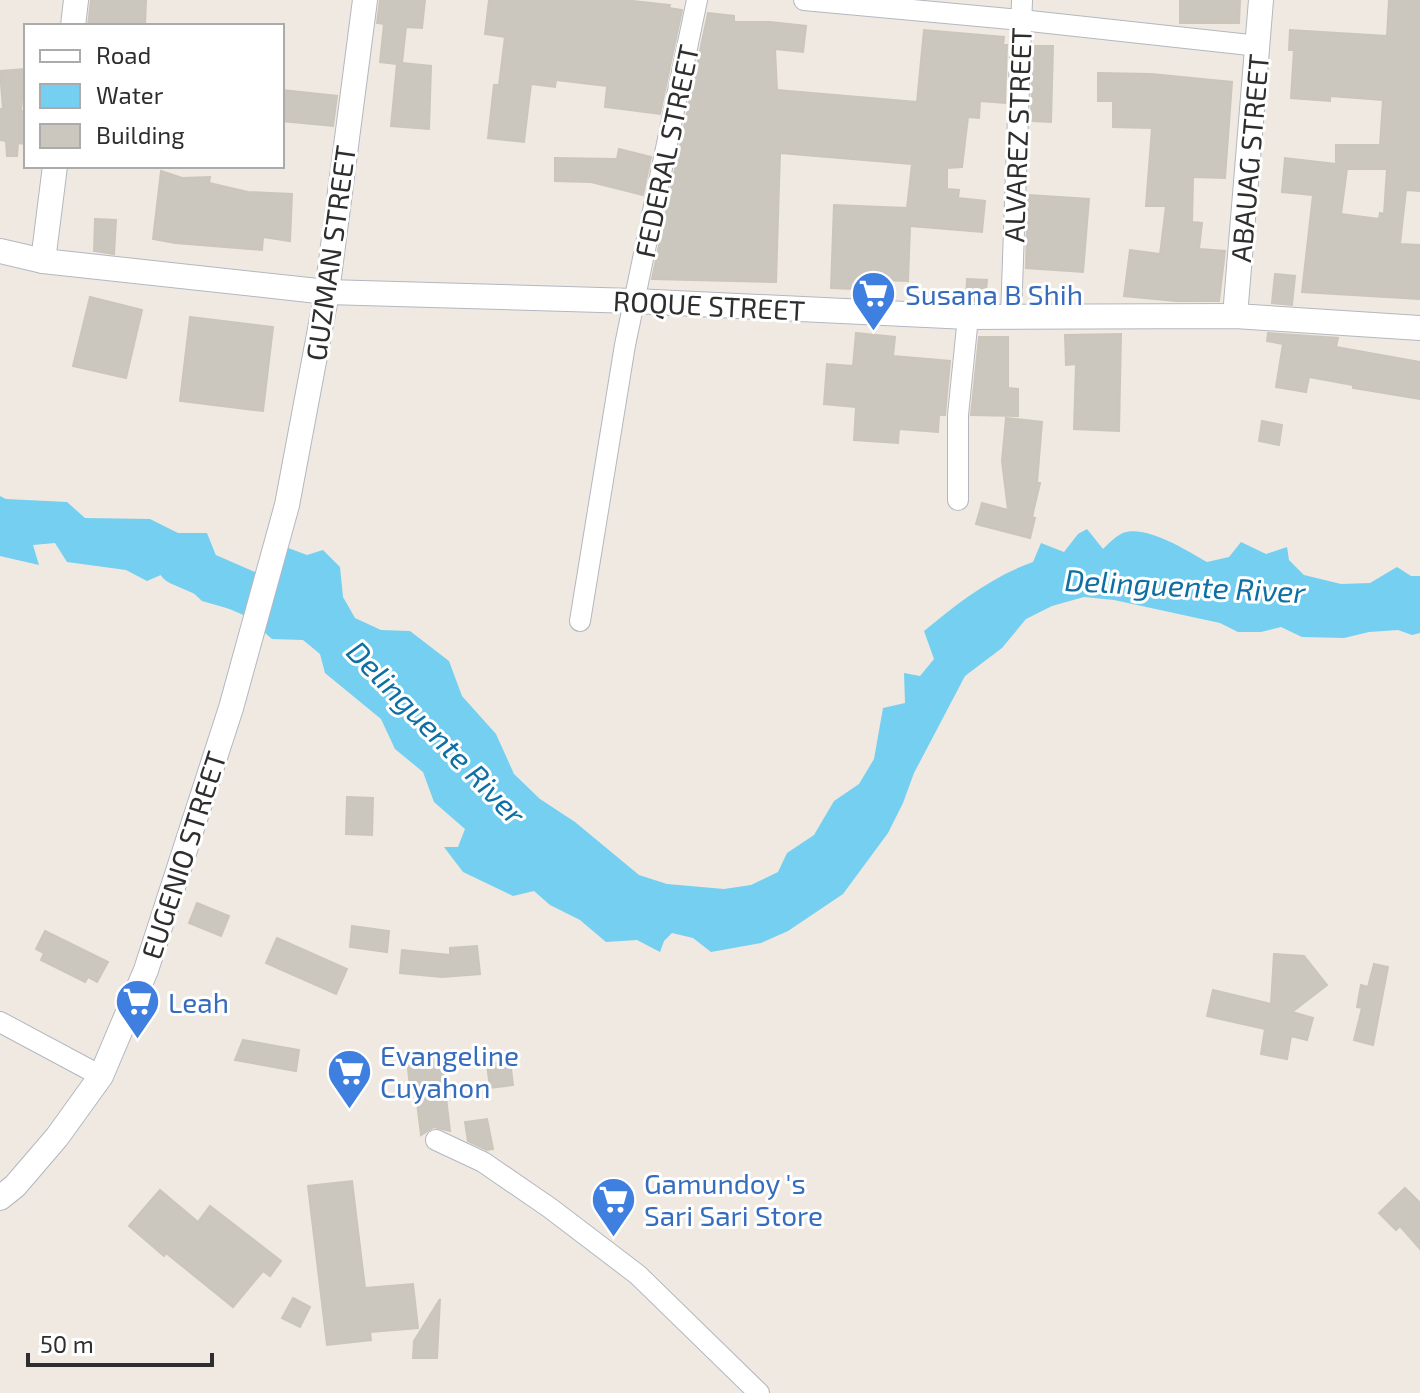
<svg xmlns="http://www.w3.org/2000/svg" width="1420" height="1393" viewBox="0 0 1420 1393" font-family="'Exo 2',sans-serif">
<style>
.water{fill:#75cff0}
.lines{fill:none;stroke-linecap:round;stroke-linejoin:round}
.river{stroke:#75cff0;stroke-width:44}
.building{fill:#cbc7bf;stroke:#cbc5ba;stroke-width:2;fill-rule:evenodd}
.minor-casing{stroke:#b4b7c1;stroke-width:22}
.tertiary-casing{stroke:#b4b7c1;stroke-width:26}
.minor{stroke:#fff;stroke-width:20}
.tertiary{stroke:#fff;stroke-width:24}
.labels{text-anchor:middle;dominant-baseline:central;stroke-width:6;stroke-linejoin:round;paint-order:stroke}
.street-label{font-size:28px;fill:#2e2e2e;stroke:#fff}
.shop-label{font-size:28px;fill:#366cbe;stroke:#fff;text-anchor:start}
.water-label{font-size:30px;font-style:italic;fill:#0d6fa3;stroke:#fff}
</style>
<rect width="100%" height="100%" fill="#efe9e1"/>
<g class="water">
<path d="M0 496 6 499 67 502 85 518 150 519 178 533H207L219 563 239 575 230 609 202 601 170 571 147 581 126 570 67 562 55 543 33 545 39 565 0 556Z"/>
<path d="M1087 529 1103 549C1109 543 1116 536 1123 533 1145 524 1188 551 1207 562L1229 557 1241 542 1266 554 1287 547 1289 560 1304 575 1341 584 1370 583 1397 567 1411 576H1420V633L1412 635 1398 630 1369 632 1344 638 1302 637 1281 627 1261 632H1238L1220 623 1114 600 1084 597 1052 606 1026 619 1002 648 965 676 914 773 903 803 888 833 843 894 788 931 761 943 711 952 693 938 672 933 664 941 660 952 637 940 606 942 580 920 550 905 534 891 513 896 463 872 444 847H458L465 829 434 802 423 772 395 749 381 719 325 673 320 654 303 640 272 639 248 618 283 546 307 555 323 550 340 567 343 597 355 618 381 630 410 631 449 661 462 696 496 734 514 774 540 799 575 822 639 875 667 884 724 889 751 885 778 872 787 853 814 835 834 801 859 784 874 759 883 708 905 703 904 673 920 676 934 659 924 631C958 603 991 577 1033 562L1041 543 1064 552 1078 534Z"/>
</g>
<g class="lines">
<path class="river" d="M179 563 303 617"/>
</g>
<g class="building">
<path d="M91 0H146L145 26H88Z"/>
<path d="M380 0H425L422 28 406 27 402 63 431 66 429 129 391 126 397 64 380 62 384 24 377 23Z"/>
<path d="M489 0H624L670 5 669 8 682 10 660 114 605 107 607 86 556 80 555 87 531 84 524 142 488 138 494 85H499L505 37 485 34Z"/>
<path d="M1180 0H1240L1239 23H1180Z"/>
<path d="M1389 0H1420V191L1406 190 1400 244 1420 245V299L1302 292 1313 195 1282 192 1285 158 1336 164V145H1380L1383 100 1330 96V101L1291 98 1294 50H1289L1290 30 1387 36ZM1347 169H1387L1384 214 1380 213 1379 219 1341 214Z"/>
<path d="M708 13 734 16V22H770L806 26 803 52 775 49 777 90 917 102 924 30 1004 37 1003 45H1007L1005 103 980 101 979 118 968 117 962 167 947 168V189L959 190 958 198 985 201 982 232 910 226 908 281 882 280V290L831 288 834 205 907 208 912 164 780 153 776 282 652 279Z"/>
<path d="M1033 46H1053L1051 122 1031 121Z"/>
<path d="M25 69 21 111H26V144L18 143 17 156H7L6 141 0 140V109H3L0 71Z"/>
<path d="M1098 73 1151 74 1232 82 1225 178 1193 177 1192 222 1202 223 1199 249 1225 251 1219 301H1176L1124 296 1130 250 1160 254 1166 206H1146L1152 128 1113 127V101H1098Z"/>
<path d="M282 90 337 96 333 126 282 121Z"/>
<path d="M619 149 651 157 643 195 591 182 555 181V158L617 159Z"/>
<path d="M161 171 182 178 210 177 209 183 248 192 292 194 290 241 263 237 262 250 175 243 153 239Z"/>
<path d="M1028 195 1089 199 1083 272 1026 268Z"/>
<path d="M95 219 116 220 114 254 94 251Z"/>
<path d="M1275 274 1295 276 1292 305 1272 303Z"/>
<path d="M967 279 987 280 985 302H966Z"/>
<path d="M90 297 142 310 126 378 73 366Z"/>
<path d="M190 317 273 327 263 411 180 401Z"/>
<path d="M856 333 895 337 893 356 950 361 945 415H939L938 432 899 429 898 443 854 440 856 407 824 404 827 364 853 366Z"/>
<path d="M1268 333 1338 338 1336 347 1420 362V399L1353 388V385L1309 377 1306 392 1276 387 1283 344 1267 341Z"/>
<path d="M1121 334 1119 431 1074 429 1076 364 1066 365 1065 335Z"/>
<path d="M979 337H1008V388L1018 389V416L971 415Z"/>
<path d="M1006 418 1042 422 1037 483H1040L1032 517 1035 518 1030 538 976 524 982 503 1008 510 1002 461Z"/>
<path d="M1262 421 1282 425 1279 445 1259 441Z"/>
<path d="M347 797 373 798 372 835 346 834Z"/>
<path d="M197 903 229 916 221 936 189 923Z"/>
<path d="M352 926 389 931 387 952 350 947Z"/>
<path d="M45 931 108 962 97 982 88 977 85 982 41 960 44 953 36 949Z"/>
<path d="M277 938 347 969 336 994 266 963Z"/>
<path d="M477 946 480 974 442 977 400 973 402 950 450 955V948Z"/>
<path d="M1274 954 1304 956 1327 985 1292 1012 1313 1018 1307 1040 1291 1036 1287 1059 1261 1054 1265 1029 1207 1016 1213 990 1271 1004Z"/>
<path d="M1374 964 1388 967 1373 1045 1354 1040 1362 1008 1357 1007 1361 985 1368 987Z"/>
<path d="M243 1040 299 1050 296 1071 235 1060Z"/>
<path d="M441 1056 450 1131 434 1127 421 1135 415 1086 410 1087 407 1060Z"/>
<path d="M510 1061 513 1085 490 1088 487 1064Z"/>
<path d="M487 1119 493 1149 487 1150 468 1141 465 1122Z"/>
<path d="M352 1181 365 1288 413 1284 418 1328 370 1332 371 1340 327 1345 308 1186Z"/>
<path d="M1405 1188 1420 1203V1249L1400 1226 1396 1230 1379 1213Z"/>
<path d="M160 1190 198 1222 210 1206 281 1261 270 1276 263 1271 233 1307 166 1253 164 1256 129 1226Z"/>
<path d="M293 1298 310 1307 300 1327 282 1318Z"/>
<path d="M440 1299 437 1358H413L414 1341Z"/>
</g>
<g class="lines">
<defs>
<g id="minor">
<path d="M804 0 1021 20 1259 46"/>
<path d="M1011 317 1022 0"/>
<path d="M958 500V415L968 317"/>
<path d="M580 621 625 345 697 0"/>
<path d="M0 1022 101 1076"/>
<path d="M436 1140 483 1162 550 1208 638 1275 759 1393"/>
</g>
<g id="tertiary">
<path d="M73 26 76 0"/>
<path d="M0 251 43 261 327 292 634 301 968 317 1235 316 1420 328"/>
<path d="M43 261 55 166"/>
<path d="M1235 316 1261 0"/>
<path d="M0 1198 15 1186 57 1137 101 1076 146 970 231 708 287 505 327 292 365 0"/>
</g>
</defs>
<use href="#minor" class="minor-casing"/>
<use href="#tertiary" class="tertiary-casing"/>
<use href="#minor" class="minor"/>
<use href="#tertiary" class="tertiary"/>
</g>
<defs>
<symbol id="supermarket-pin" viewBox="-11 -11 22 30"><path d="M0 17L-7.5 6A9.5 9.5 0 1 1 7.5 6Z" fill="#3f7fe0" stroke="#fff"/><path d="M-6-5.5h2.5l.6 2H6L4.5 2H-2.5L-4.4-4H-6ZM-1.5 3.2a1.3 1.3 0 1 0 .1 0ZM3 3.2a1.3 1.3 0 1 0 .1 0Z" fill="#fff"/></symbol>
</defs>
<g fill-rule="evenodd">
<use href="#supermarket-pin" x="848" y="268" width="51" height="69"/>
<use href="#supermarket-pin" x="112" y="976" width="51" height="69"/>
<use href="#supermarket-pin" x="324" y="1046" width="51" height="69"/>
<use href="#supermarket-pin" x="588" y="1174" width="51" height="69"/>
</g>
<g class="labels">
<g class="street-label">
<text transform="translate(1017 135) rotate(-88)">ALVAREZ STREET</text>
<text transform="translate(666 151) rotate(-78)">FEDERAL STREET</text>
<text transform="translate(1249 158) rotate(-85)">ABAUAG STREET</text>
<text transform="translate(330 253) rotate(-82)">GUZMAN STREET</text>
<text transform="translate(709 305) rotate(3)">ROQUE STREET</text>
<text transform="translate(183 855) rotate(-72)">EUGENIO STREET</text>
</g>
<g class="shop-label">
<text x="905" y="294">Susana B Shih</text>
<text x="168" y="1002">Leah</text>
<text x="380" y="1055">Evangeline<tspan x="380" dy="32">Cuyahon</tspan></text>
<text x="644" y="1183">Gamundoy 's<tspan x="644" dy="32">Sari Sari Store</tspan></text>
</g>
<g class="water-label">
<text transform="translate(1185 585) rotate(3)">Delinguente River</text>
<text transform="translate(437 732) rotate(46)">Delinguente River</text>
</g>
</g>
<rect x="24" y="24" width="260" height="144" fill="#ffffff" stroke="#ababab" stroke-width="2"/>
<rect x="40" y="50" width="40" height="12" fill="#ffffff" stroke="#ababab" stroke-width="2"/>
<text x="96" y="64" font-size="24" fill="#2e2e2e">Road</text>
<rect x="40" y="84" width="40" height="24" fill="#75cff0" stroke="#ababab" stroke-width="2"/>
<text x="96" y="104" font-size="24" fill="#2e2e2e">Water</text>
<rect x="40" y="124" width="40" height="24" fill="#cbc7bf" stroke="#ababab" stroke-width="2"/>
<text x="96" y="144" font-size="24" fill="#2e2e2e">Building</text>
<path d="M28 1353v12h184v-12" fill="none" stroke="#2e2e2e" stroke-width="4"/>
<text x="40" y="1353" font-size="24" fill="#2e2e2e" stroke="#ffffff" stroke-width="6" paint-order="stroke">50 m</text>
</svg>
